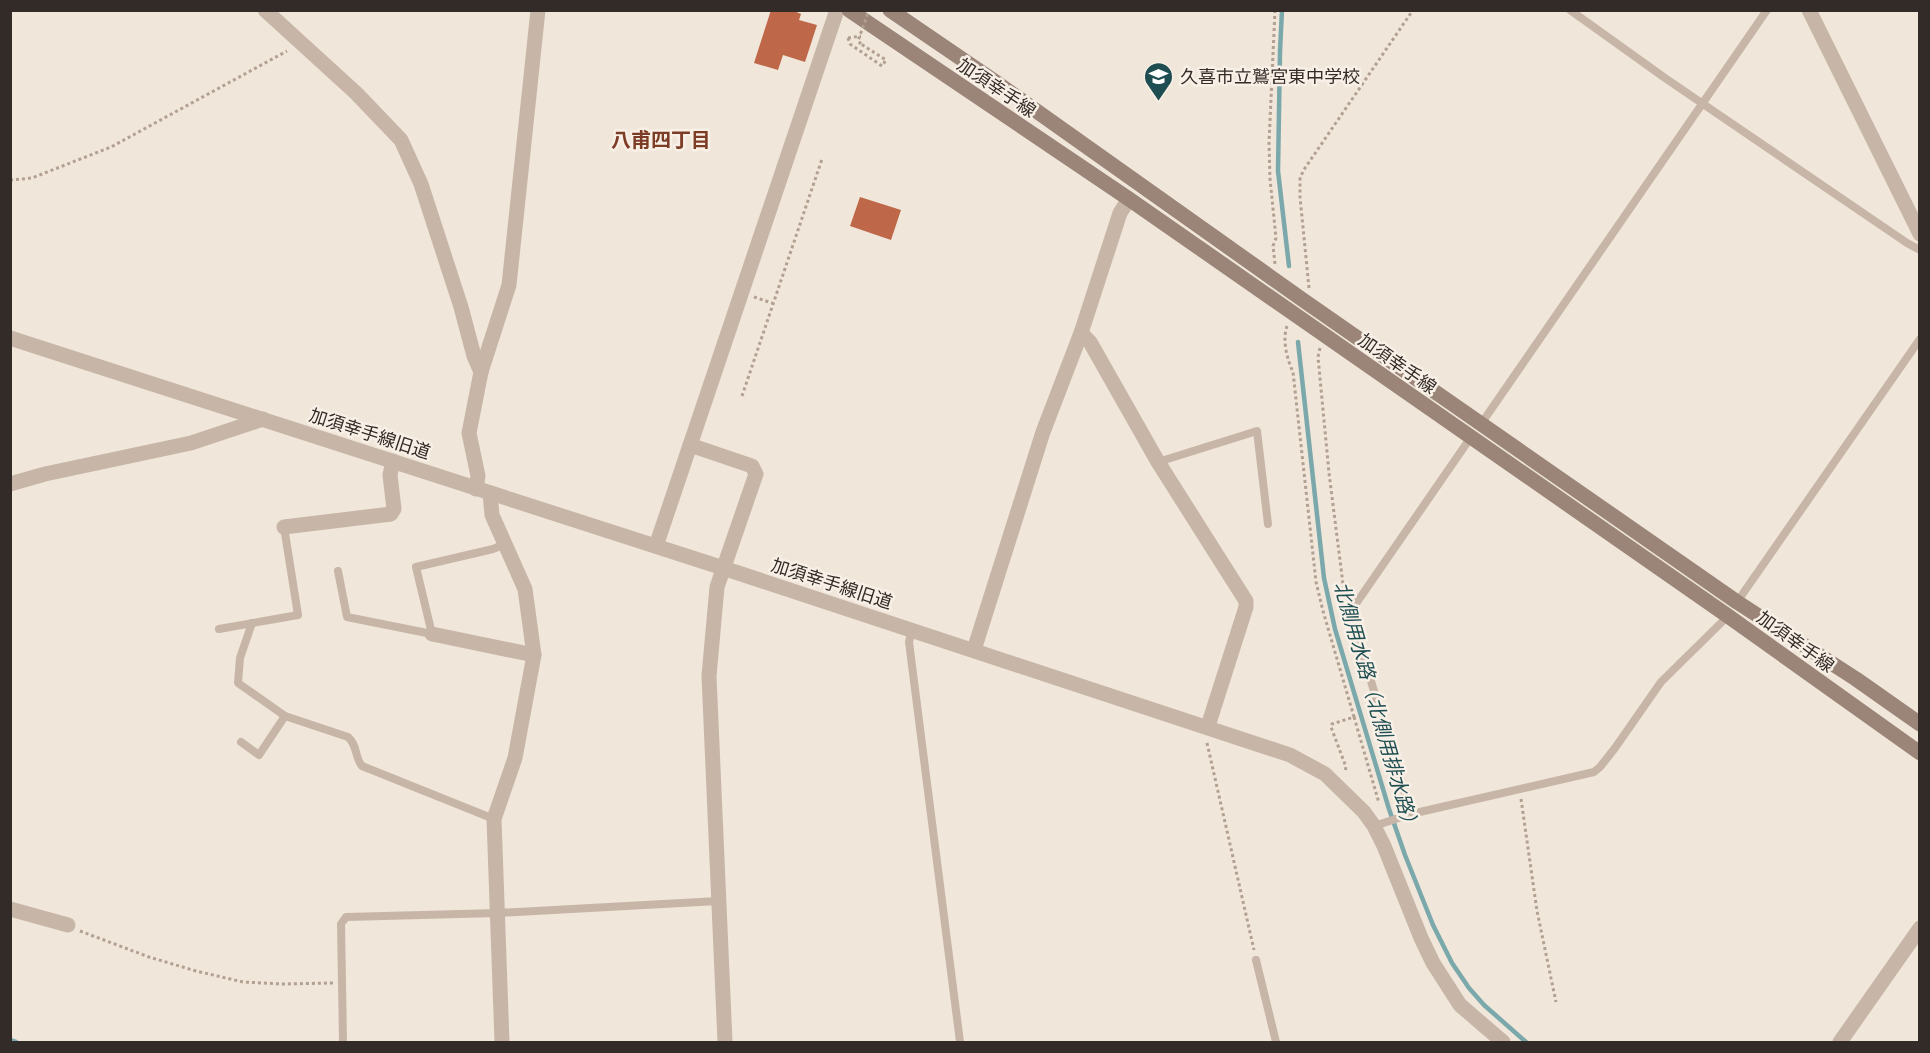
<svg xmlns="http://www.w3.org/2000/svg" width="1930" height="1053" viewBox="0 0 1930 1053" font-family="Manrope,'Noto Sans JP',sans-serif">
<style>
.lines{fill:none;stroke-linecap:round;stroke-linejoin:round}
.stream{stroke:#7aa8ab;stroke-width:4.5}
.building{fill:#be6849}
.path{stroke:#b2a091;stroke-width:3;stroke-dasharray:3 3;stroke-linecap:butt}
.service{stroke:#c7b6a7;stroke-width:8}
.minor{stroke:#c7b6a7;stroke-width:15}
.tertiary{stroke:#c7b6a7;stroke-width:15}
.secondary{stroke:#9a8578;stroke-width:15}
.path-bridge{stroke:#b2a091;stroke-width:3;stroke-dasharray:3 3;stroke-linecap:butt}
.labels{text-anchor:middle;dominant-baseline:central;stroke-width:5;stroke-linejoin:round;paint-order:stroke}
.poi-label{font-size:18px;fill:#332b27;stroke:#f8f0e6;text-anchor:start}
.street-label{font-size:18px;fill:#332b27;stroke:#f8f0e6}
.neighbourhood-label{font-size:20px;font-weight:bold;fill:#7d3c25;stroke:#f8f0e6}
.water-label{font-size:20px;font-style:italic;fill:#1f4e52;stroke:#f8f0e6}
</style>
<rect width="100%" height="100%" fill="#f0e6da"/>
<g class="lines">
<g class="stream">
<path d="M1282 10 1280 51 1278 171 1289 266"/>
<path d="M1298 342 1324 578 1335 629 1389 809 1405 855 1433 925 1452 963 1469 988 1484 1005 1526 1042"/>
<path d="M10 1040 16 1042"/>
</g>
</g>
<g class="building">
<path d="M771 10H792L801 14 799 20 817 25 805 62 783 55 778 70 754 63Z"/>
<path d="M860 197 901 210 891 240 850 226Z"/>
</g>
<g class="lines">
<g class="path">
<path d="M1275 10 1269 143 1270 179 1276 238 1273 246 1275 264"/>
<path d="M848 38 861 36"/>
<path d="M848 38 850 44 882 66 886 60 861 44"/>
<path d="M10 180 32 178 111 147 287 51"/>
<path d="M1309 288 1300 197V179L1303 171 1413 10"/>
<path d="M754 297 772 303"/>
<path d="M1287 326C1282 340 1287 359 1293 372L1316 582 1323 611 1354 717 1332 724 1331 727 1346 767 1345 772"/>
<path d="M1320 348 1318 357 1329 473 1345 600"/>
<path d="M742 396 822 159"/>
<path d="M1354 717 1379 803"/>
<path d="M1207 743 1254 950"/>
<path d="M1521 799 1537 911 1556 1002"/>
<path d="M80 931 149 957 196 971 243 982 283 984 333 983"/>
</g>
<g class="service">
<path d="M1570 10 1665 78 1907 243 1920 250"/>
<path d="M1481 424 1767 10"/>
<path d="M1158 462 1257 431 1268 524"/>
<path d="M338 571 347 617 432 634 416 567 493 549 505 544"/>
<path d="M1737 602 1920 339"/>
<path d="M252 623 240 658 238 683 285 716 348 737C358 746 354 756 362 766L494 819"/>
<path d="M219 629 298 615 284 527"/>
<path d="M912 629 909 642 960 1042"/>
<path d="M241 742 259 755 285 716"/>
<path d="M1411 814 1352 618 1353 608 1471 437"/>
<path d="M1374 826 1411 814 1594 772 1600 767 1615 748 1661 682 1728 616"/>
<path d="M1256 960 1276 1042"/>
<path d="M343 1042 341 924 346 917 498 913 718 901"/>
</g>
<g class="minor">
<path d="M265 10 356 93 401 140 421 184 461 307 474 356 481 372"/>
<path d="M1081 333 1090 342 1158 462 1246 601V607L1208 726"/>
<path d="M690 445 752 466 756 474 717 587 709 676 725 1042"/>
<path d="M10 484 45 474 191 443 263 419"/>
<path d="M476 489 478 476 469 433 481 372 509 285 538 10"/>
<path d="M490 493 492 515 525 589 534 655 515 758 494 819 502 1042"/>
<path d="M284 527 391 514 394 509 390 475 393 461"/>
<path d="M656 546 837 10"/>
<path d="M432 634 534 655"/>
<path d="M974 650 1043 432 1081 333 1120 213 1129 199"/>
<path d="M10 909 68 925"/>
<path d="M1840 1042 1920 928"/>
</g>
<g class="tertiary">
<path d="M1809 10 1920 234"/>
<path d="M10 338 714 565 1290 755 1325 774 1364 812 1374 826 1384 846 1421 938 1433 963 1460 1005 1503 1042"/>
</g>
<g class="secondary">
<path d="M849 10 1129 199 1728 616 1920 753"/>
<path d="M890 10 997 83 1303 300 1737 602 1856 679 1920 724"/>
</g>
<path class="path-bridge" d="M861 44 858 41 869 10"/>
</g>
<defs>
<symbol id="school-pin" viewBox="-11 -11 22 30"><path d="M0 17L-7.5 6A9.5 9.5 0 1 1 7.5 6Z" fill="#1f4e52" stroke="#f8f0e6"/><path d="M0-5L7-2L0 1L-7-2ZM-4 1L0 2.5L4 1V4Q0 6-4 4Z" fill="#fff"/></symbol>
</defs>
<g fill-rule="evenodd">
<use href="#school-pin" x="1142" y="60" width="33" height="45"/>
</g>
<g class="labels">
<g class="poi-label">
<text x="1180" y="76">久喜市立鷲宮東中学校</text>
</g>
<g class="street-label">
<text transform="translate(997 87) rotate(34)">加須幸手線</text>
<text transform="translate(1398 363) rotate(35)">加須幸手線</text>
<text transform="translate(370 433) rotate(18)">加須幸手線旧道</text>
<text transform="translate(832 583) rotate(18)">加須幸手線旧道</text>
<text transform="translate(1796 641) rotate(36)">加須幸手線</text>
</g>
<g class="neighbourhood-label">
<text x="661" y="139">八甫四丁目</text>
</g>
<g class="water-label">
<text transform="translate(1377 707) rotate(74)">北側用水路（北側用排水路）</text>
</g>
</g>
<rect width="1930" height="1053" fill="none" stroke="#332b27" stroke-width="24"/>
</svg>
